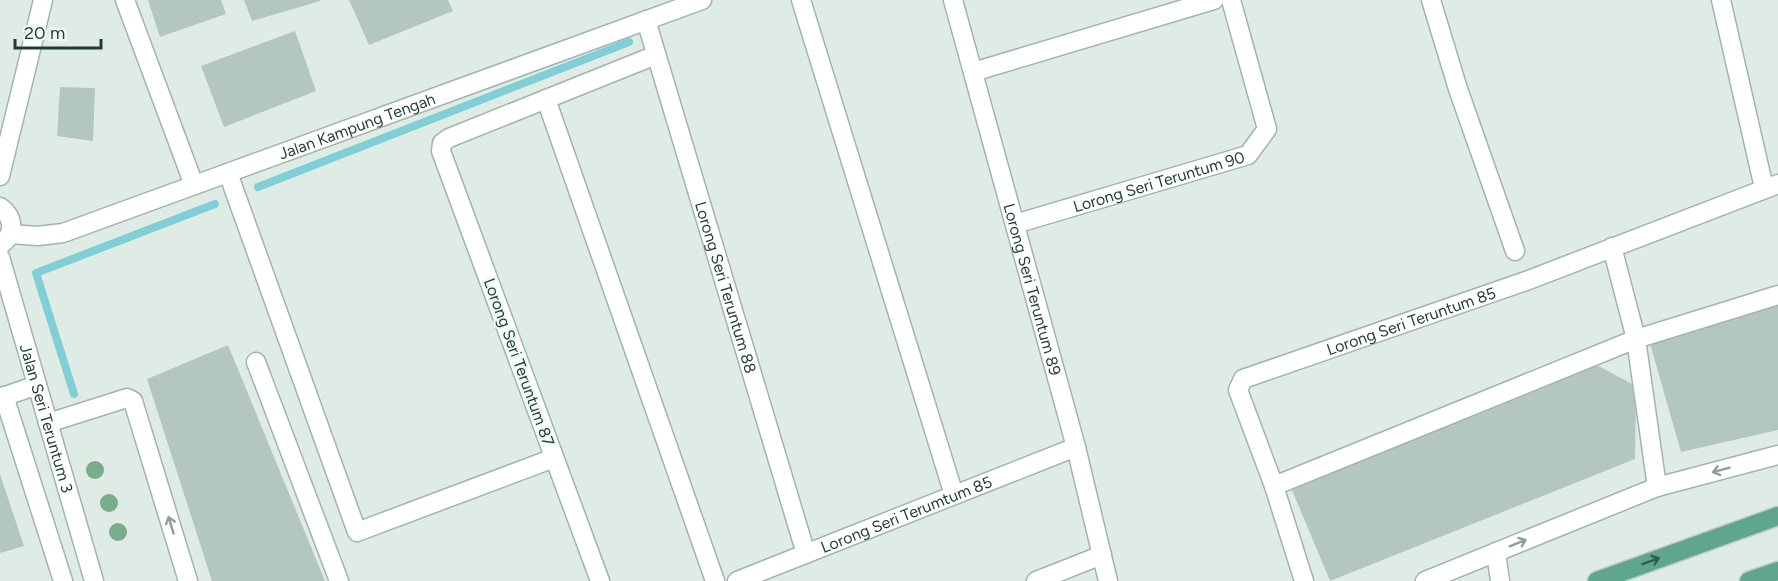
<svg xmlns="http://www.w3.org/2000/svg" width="1778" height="581" viewBox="0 0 1778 581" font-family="Figtree,sans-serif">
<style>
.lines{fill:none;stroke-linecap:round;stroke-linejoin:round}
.stream{stroke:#81cfd6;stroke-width:8}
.building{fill:#b4c7be}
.minor-casing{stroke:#a2b4ac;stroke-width:21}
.major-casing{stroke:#c0c9c6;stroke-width:21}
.minor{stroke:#fff;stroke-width:18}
.major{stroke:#5fa58f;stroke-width:18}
.tree{fill:#79ac8a}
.oneway{stroke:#8f9e99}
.oneway2{stroke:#325c4f}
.labels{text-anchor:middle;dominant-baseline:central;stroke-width:4.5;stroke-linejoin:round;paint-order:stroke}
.street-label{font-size:16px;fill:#1f3d33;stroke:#f0f8f3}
</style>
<rect width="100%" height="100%" fill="#dfece5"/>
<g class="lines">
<g class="stream">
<path d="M258 187 629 42"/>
<path d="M74 394 36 273 215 204"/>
</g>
</g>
<g class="building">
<path d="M148 0H221L226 14 160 37Z"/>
<path d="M244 0H320V1L252 21Z"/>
<path d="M349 0H448L453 11 369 45Z"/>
<path d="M295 31 316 91 224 127 201 66Z"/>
<path d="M60 87 95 88 93 141 57 136Z"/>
<path d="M1778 304V430L1681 452 1649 340Z"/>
<path d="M228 345 325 581H212L147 379Z"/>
<path d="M1593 363 1636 386 1635 459 1330 581 1292 490Z"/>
<path d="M0 474 24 546 0 553Z"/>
</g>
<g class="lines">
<defs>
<g id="minor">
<path d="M125 0 194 185"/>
<path d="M801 0 954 495"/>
<path id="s1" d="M953 0 1076 447 1108 581"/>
<path d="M1431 0 1458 89 1515 251"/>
<path d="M1721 0 1764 188"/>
<path id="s2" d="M646 20 806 554"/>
<path d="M973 72 1214 0"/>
<path d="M546 99 715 581"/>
<path d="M228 173 357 532 554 458"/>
<path d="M0 176 43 0"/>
<path d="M0 207C15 218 15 235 0 245"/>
<path id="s3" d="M1015 224 1248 155 1267 129 1231 0"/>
<path id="s4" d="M10 234 38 236 63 233 702 0"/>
<path d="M1612 247 1636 339 1657 487"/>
<path id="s5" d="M0 257 94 581"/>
<path d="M256 362 339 581"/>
<path d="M4 396 63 581"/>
<path d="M0 398 37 385"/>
<path d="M48 423 127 398 133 401 188 581"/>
<path d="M1274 486 1636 339 1778 295"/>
<path d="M1496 552 1500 581"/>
<path d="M600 581 441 151 442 143 449 138 656 55"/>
<path id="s6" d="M737 581 1076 447"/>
<path d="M1036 581 1102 555"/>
<path id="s7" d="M1304 581 1274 486 1238 390 1243 379 1526 281 1778 184"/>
<path d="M1425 581 1657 487 1778 455"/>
</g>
<g id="major">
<path d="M1597 581 1778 516"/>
<path d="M1749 581 1778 571"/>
</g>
</defs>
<use href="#minor" class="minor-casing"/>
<use href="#major" class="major-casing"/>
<use href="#minor" class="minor"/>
<use href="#major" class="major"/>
</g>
<g class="tree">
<circle cx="95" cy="470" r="9"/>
<circle cx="109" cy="503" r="9"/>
<circle cx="118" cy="532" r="9"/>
</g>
<defs><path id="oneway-shaft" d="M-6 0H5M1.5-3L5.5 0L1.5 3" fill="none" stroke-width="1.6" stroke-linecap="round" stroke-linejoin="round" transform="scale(1.5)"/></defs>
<g class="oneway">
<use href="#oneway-shaft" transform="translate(1721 470) rotate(165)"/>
<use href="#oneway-shaft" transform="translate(171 525) rotate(-107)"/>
<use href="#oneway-shaft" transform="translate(1518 543) rotate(-22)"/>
</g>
<use class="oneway2" href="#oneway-shaft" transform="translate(1651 561) rotate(-20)"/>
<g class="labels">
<g class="street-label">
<text stroke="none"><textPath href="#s4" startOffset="366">Jalan Kampung Tengah</textPath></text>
<text stroke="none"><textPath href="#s3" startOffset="150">Lorong Seri Teruntum 90</textPath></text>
<text stroke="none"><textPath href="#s2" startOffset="279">Lorong Seri Teruntum 88</textPath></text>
<text stroke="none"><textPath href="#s1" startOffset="300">Lorong Seri Teruntum 89</textPath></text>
<text stroke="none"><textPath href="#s7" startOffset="392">Lorong Seri Teruntum 85</textPath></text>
<text transform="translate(519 362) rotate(70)">Lorong Seri Teruntum 87</text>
<text stroke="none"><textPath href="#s5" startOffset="168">Jalan Seri Teruntum 3</textPath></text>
<text stroke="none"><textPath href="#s6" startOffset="182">Lorong Seri Terumtum 85</textPath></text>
</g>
</g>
<path d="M15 39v9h86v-9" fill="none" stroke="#1f3d33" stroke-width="3"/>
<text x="24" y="39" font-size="18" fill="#1f3d33" stroke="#f0f8f3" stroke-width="4.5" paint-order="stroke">20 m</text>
</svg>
